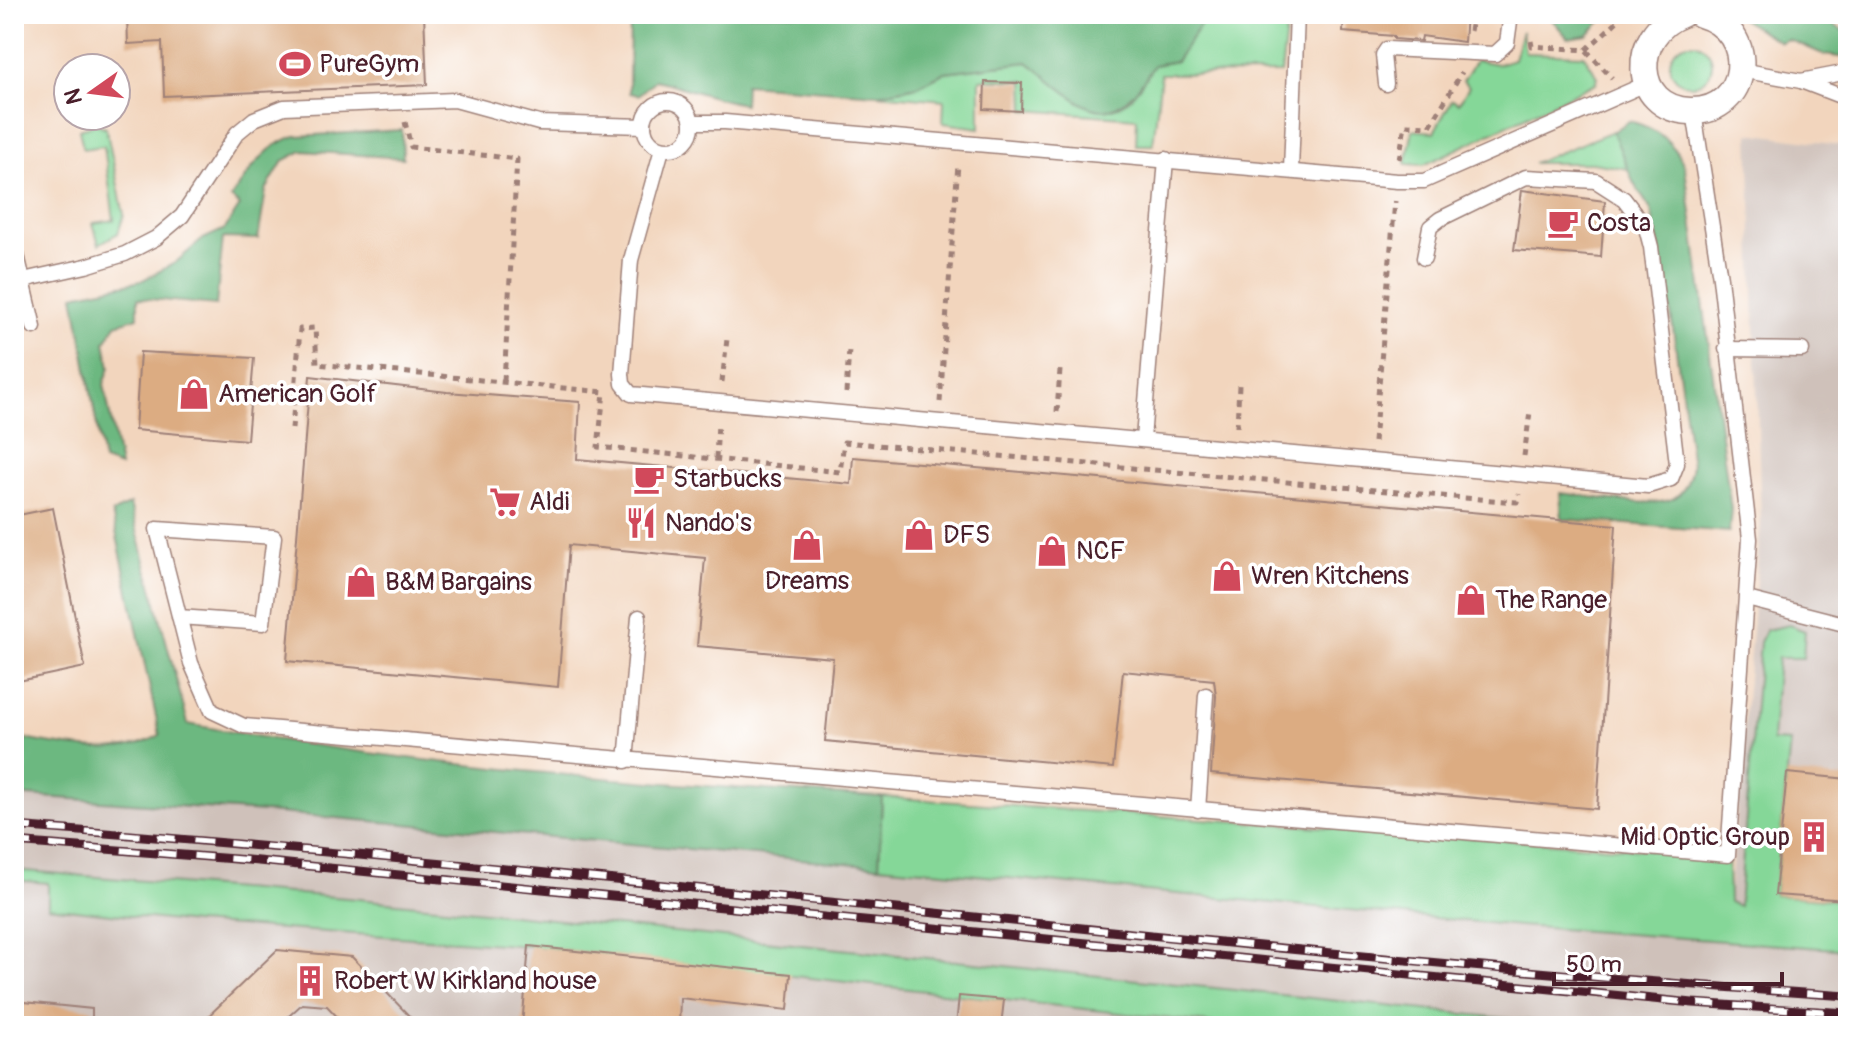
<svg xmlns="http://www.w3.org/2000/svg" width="1862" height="1040" viewBox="0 0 1862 1040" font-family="Pangolin,sans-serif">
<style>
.built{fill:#f2d5bd;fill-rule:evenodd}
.industrial{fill:#cfc1ba}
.green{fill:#85d798;stroke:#687b62;stroke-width:2}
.forest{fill:#6cb880;stroke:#5b6c56;stroke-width:2}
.building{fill:#dcac82}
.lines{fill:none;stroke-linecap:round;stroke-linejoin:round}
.lane-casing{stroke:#9e8078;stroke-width:17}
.street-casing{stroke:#9e8078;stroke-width:29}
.path{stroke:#9e8078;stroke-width:5;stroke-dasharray:6 6;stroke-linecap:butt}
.lane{stroke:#fff;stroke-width:14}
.street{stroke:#fff;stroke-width:26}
.rail-casing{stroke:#4a1f2b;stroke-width:9}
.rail{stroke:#fff;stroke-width:6;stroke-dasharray:18;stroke-linecap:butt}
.labels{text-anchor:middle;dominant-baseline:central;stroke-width:7;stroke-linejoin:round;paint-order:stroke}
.poi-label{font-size:26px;fill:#4a1f2b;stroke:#fff;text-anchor:start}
</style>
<rect width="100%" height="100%" fill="#fff"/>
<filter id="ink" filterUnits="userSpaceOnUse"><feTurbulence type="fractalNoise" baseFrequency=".0125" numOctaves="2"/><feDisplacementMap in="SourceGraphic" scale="16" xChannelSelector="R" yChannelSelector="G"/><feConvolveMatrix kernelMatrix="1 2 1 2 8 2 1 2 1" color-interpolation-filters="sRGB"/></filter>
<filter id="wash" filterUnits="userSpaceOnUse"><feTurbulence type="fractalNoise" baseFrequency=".006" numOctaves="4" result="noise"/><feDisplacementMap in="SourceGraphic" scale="32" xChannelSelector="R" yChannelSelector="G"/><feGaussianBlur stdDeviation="1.8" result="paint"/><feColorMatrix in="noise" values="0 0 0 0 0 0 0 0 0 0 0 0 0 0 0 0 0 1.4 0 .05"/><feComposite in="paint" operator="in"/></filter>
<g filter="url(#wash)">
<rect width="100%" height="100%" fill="#f3e1c5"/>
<path class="built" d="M14 14H1848V146L1750 133 1761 525 1729 902 879 866 279 813 14 795ZM68 68H116V116H68Z"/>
<path class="industrial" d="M1749 133 1848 146V1026H14V795L279 813 879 866 1729 902 1761 524Z"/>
<g class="green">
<path d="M1208 14H1288L1281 73 1161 74 1153 145H1136L1137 118 1025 110 1024 81 980 79V128L943 123 944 100 877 94 918 86 945 72 1028 62 1046 76 1113 109 1129 100 1154 65 1176 61Z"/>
<path d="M1522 31 1525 53 1584 55 1598 77 1596 83 1424 165 1406 164 1413 130 1434 132 1452 100 1459 103 1469 87 1463 81 1476 60 1498 64 1514 59Z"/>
<circle cx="1691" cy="64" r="21"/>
<path d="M97 124 106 128 124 215 118 233 99 244 93 223 114 220 104 146 83 149 79 129Z"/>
<path d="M1613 131 1629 169 1592 163H1533Z"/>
<path d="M1789 625 1805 631 1803 658H1778L1772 741 1790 742 1775 895 1848 901V950L1519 926 879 866 882 797 1728 855 1729 902 1739 906 1760 642 1766 630Z"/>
<path d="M14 870 359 899 1580 1026H1234L529 946 194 923 48 907V883L14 880Z"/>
</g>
<g class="forest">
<path d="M630 14H1208L1176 61 1154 65C1106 144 1083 103 1028 62L945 72 918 86 877 94 745 84 744 104C712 99 686 87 655 80L638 95 629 93Z"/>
<path d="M1547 14H1609L1587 35 1568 38Z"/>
<path d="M1733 14H1814L1848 33V58L1825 55 1788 39 1780 42Z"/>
<path d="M1629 121C1657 128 1674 141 1685 168L1731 509 1729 532 1562 519 1560 493C1585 495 1654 510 1674 498 1686 491 1690 478 1692 465L1668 292 1651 210 1634 184 1613 132Z"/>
<path d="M402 130 403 158 302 151 283 161 266 190 258 239 223 238 216 305 138 298V317L116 324 105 342 110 367 104 384 120 467 103 461 74 295 141 281 175 263 203 239 225 229 240 206 231 198C248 173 265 144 296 136Z"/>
<path d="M130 504 188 724C416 767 649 784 882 797L879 866 279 813 14 795V737C60 745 117 760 160 735L112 513Z"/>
</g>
<g id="blocks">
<g class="building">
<path d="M127 14H424L427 85 164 96 162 42 128 44Z"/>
<path d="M1344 14H1466L1464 42 1422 36 1421 41 1394 39V36L1343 32Z"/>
<path d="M985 82 1022 83 1021 111 984 109Z"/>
<path d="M1522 190 1605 201 1601 257 1514 250Z"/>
<path d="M140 352 254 358 247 440 135 430Z"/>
<path d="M310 376 447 392 580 402 577 459 851 484 853 457 1616 525 1597 809 1211 774 1216 696 1214 680 1123 671 1113 768 825 741 833 658 697 646 705 558 569 545 558 687 287 661Z"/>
<path d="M53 508 85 667 14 682V516Z"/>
<path d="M1787 773 1848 779V900L1775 895Z"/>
<path d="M529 946 791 974 788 1010 680 998 679 1026H522Z"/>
<path d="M277 950 352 957 419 1026H346L327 1006 302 1004 278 1026H198Z"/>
<path d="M959 996 1004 1000 1001 1026H956Z"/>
<path d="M14 1001 92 1009V1026H14Z"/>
</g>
</g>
</g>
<g filter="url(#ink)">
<use href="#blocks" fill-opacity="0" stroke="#9e8078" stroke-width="2"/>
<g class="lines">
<defs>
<g id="lane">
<path d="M1741 70 1801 81 1848 99"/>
<path d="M1801 81 1848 72"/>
<path d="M1386 84 1383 55 1387 49 1495 54 1507 43 1511 14"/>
<circle cx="668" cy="125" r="24"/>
<path d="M692 122H725L1397 181H1424L1648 83"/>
<path d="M662 149 631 260 622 374 623 384 631 394 1648 486 1671 479 1677 464 1651 247 1646 228 1624 199 1596 181 1526 177 1440 219 1430 227 1424 258"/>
<path d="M1291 170 1297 14"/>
<path d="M14 242 34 327"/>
<path d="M14 282 86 266 125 254 156 238 182 216 237 133 254 119 284 107 455 100 539 123 644 126"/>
<path d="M1726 349 1802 350"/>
<path d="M1143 439 1166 159"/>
<path d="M1747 599 1848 625"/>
<path d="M179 617 263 623 274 537 157 529 191 663 212 711 244 726 1728 855 1750 539 1720 278 1694 112"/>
<path d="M626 761 639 617"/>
<path d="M1198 810 1206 695"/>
</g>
<path id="street" d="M1682 14C1630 33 1631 109 1690 111 1750 113 1760 31 1701 14"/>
</defs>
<use href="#lane" class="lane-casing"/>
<use href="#street" class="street-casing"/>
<g class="path">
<path d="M14 16 28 14"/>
<path d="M1470 31 1473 14"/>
<path d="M1531 41 1532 46 1586 50 1612 78"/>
<path d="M1586 50 1625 14"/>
<path d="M405 122 411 147 517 159 504 381"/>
<path d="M1399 159 1405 125 1430 126 1462 72"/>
<path d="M722 382 727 339"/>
<path d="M846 393 849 350"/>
<path d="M940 402 958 164"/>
<path d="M1057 412 1060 370"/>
<path d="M1237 427 1239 385"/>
<path d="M292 429 300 329 315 328 317 364 604 392 598 447 840 472 844 442 1453 497 1517 502 1519 494"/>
<path d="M1374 442 1395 201"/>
<path d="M1524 456 1530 412"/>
<path d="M716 458 718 423"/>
</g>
<use href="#lane" class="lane"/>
<use href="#street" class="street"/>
<defs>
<g id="rail">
<path d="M14 826C626 871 1235 955 1848 996"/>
<path d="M14 842 248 860 1693 1003 1848 1013"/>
</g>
</defs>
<use href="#rail" class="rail-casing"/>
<use href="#rail" class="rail"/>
</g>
</g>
<defs>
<symbol id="stadium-bare" viewBox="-9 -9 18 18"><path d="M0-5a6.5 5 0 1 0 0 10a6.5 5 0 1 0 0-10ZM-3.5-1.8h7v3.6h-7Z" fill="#d1495b" stroke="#fff" stroke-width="2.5" paint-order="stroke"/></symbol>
<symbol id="cafe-bare" viewBox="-9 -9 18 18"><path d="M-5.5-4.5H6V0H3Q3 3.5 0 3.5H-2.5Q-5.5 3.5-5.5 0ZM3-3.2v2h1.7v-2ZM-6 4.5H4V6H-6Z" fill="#d1495b" stroke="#fff" stroke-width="2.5" paint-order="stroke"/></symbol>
<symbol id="shop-bare" viewBox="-9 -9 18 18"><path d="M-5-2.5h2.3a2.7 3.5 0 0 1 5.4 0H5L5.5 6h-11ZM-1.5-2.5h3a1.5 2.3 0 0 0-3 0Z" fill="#d1495b" stroke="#fff" stroke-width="2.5" paint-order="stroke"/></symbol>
<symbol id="supermarket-bare" viewBox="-9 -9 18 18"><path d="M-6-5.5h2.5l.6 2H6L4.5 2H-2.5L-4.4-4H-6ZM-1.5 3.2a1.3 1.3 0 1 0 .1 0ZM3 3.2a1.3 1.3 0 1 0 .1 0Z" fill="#d1495b" stroke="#fff" stroke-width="2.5" paint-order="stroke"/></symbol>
<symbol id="restaurant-bare" viewBox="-9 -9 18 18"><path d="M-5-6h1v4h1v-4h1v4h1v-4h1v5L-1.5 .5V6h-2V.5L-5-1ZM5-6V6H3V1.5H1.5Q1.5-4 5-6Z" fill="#d1495b" stroke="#fff" stroke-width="2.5" paint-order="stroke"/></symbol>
<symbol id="building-bare" viewBox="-9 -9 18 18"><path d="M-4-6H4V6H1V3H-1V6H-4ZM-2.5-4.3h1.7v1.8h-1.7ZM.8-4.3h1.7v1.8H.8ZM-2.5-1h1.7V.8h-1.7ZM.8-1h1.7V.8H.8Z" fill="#d1495b" stroke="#fff" stroke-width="2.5" paint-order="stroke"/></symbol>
</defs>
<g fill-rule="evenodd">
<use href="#stadium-bare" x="273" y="42" width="44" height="44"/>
<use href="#cafe-bare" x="1541" y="201" width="44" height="44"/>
<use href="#shop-bare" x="172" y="372" width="44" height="44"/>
<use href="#cafe-bare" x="627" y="457" width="44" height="44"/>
<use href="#supermarket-bare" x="483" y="480" width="44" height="44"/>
<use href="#restaurant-bare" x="619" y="501" width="44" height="44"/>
<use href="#shop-bare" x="897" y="513" width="44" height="44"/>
<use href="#shop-bare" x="785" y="523" width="44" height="44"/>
<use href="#shop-bare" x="1030" y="529" width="44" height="44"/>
<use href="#shop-bare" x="1205" y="554" width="44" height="44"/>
<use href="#shop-bare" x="339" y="560" width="44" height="44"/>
<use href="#shop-bare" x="1449" y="578" width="44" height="44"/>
<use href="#building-bare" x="1792" y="815" width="44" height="44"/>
<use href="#building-bare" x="288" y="959" width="44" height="44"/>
</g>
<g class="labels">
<g class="poi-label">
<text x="319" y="64">PureGym</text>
<text x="1587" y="223">Costa</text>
<text x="218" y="394">American Golf</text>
<text x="673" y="479">Starbucks</text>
<text x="529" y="502">Aldi</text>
<text x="665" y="523">Nando's</text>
<text x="943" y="535">DFS</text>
<text x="1076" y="551">NCF</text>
<text x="1251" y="576">Wren Kitchens</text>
<text x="807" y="581" text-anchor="middle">Dreams</text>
<text x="385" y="582">B&amp;M Bargains</text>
<text x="1495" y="600">The Range</text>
<text x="1790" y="837" text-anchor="end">Mid Optic Group</text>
<text x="334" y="981">Robert W Kirkland house</text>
</g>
</g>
<rect width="1862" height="1040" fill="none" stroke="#fff" stroke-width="48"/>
<g transform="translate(92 92) rotate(256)"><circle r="38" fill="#ffffff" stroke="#b7a5aa" stroke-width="2"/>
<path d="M0-6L14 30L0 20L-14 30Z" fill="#d1495b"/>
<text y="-12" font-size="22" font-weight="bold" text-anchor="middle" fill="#4a1f2b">N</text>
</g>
<path d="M1554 972v12h228v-12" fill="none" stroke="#4a1f2b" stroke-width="4"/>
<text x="1566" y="972" font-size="24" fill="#4a1f2b" stroke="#ffffff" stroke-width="6" paint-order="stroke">50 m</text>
</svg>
